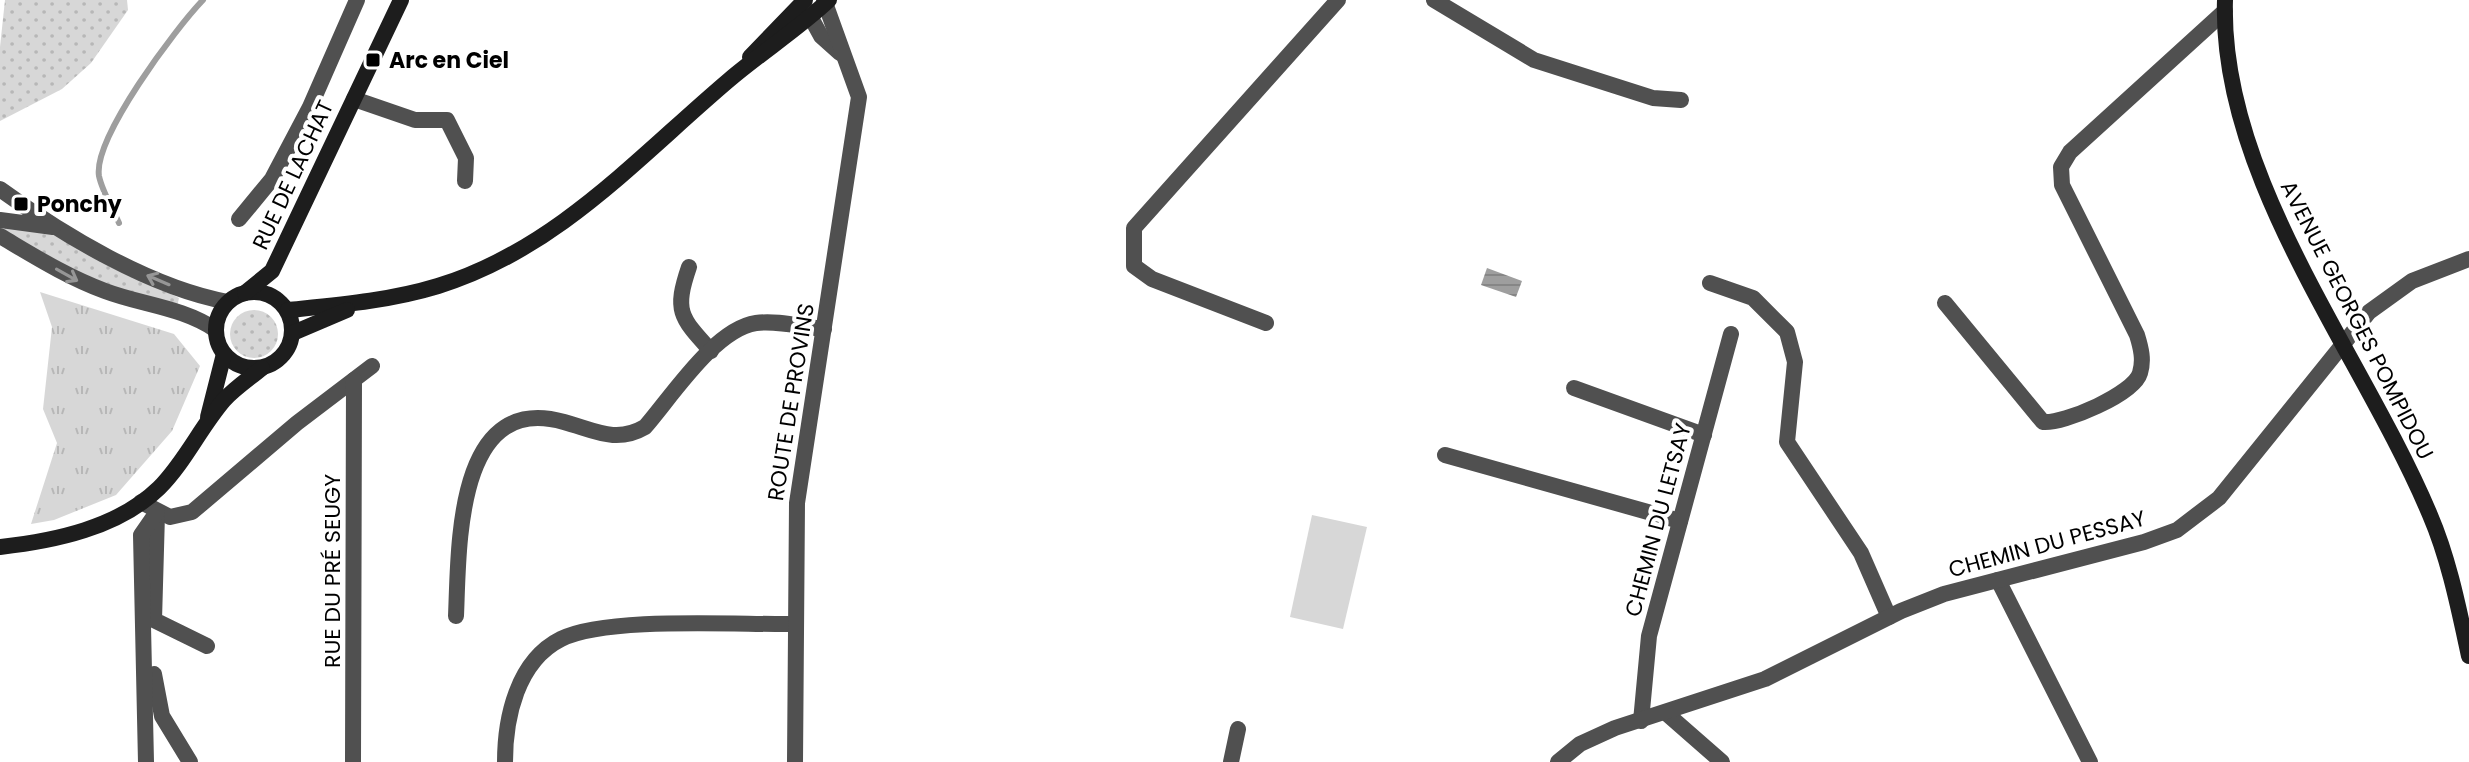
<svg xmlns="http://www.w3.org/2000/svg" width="2469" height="762" viewBox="0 0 2469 762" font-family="Poppins,sans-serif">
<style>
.grass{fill:url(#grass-dots)}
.park{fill:url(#park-tufts)}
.pitch{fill:#d7d7d7}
.water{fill:url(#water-rules)}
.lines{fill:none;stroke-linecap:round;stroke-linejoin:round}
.stream{stroke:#9e9e9e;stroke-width:6}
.street{stroke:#505050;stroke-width:16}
.secondary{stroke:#1d1d1d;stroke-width:16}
.oneway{stroke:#969696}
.poi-dot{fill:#000;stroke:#fff;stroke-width:3}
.labels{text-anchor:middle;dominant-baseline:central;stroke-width:8;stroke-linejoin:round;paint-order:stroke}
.poi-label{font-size:22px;font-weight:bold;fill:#000;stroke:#fff;text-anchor:start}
.street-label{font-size:22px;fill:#000;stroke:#fff}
</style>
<defs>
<pattern id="grass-dots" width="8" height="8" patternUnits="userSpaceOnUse" patternTransform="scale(2)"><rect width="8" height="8" fill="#d7d7d7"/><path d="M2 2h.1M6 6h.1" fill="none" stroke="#b7b7b7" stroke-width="1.8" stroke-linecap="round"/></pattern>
<pattern id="park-tufts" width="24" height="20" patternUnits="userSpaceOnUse" patternTransform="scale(2)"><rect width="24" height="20" fill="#d7d7d7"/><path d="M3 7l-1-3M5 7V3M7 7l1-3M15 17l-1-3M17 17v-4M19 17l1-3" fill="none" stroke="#b7b7b7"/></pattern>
<pattern id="water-rules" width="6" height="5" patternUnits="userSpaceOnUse" patternTransform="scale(2)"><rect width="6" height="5" fill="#9e9e9e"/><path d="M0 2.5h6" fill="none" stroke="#868686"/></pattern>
</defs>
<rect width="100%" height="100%" fill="#fff"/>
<g class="grass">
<path d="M5 0H127L128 10 91 63 62 89 0 121V47Z"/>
<path d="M8 226 53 234 179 298 177 307 97 283 6 232 4 227Z"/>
<circle cx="254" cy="334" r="24"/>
</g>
<path class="park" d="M40 292 174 334 200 366 172 431 116 495 54 520 31 524 57 443 43 409 52 327Z"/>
<path class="pitch" d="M1312 515 1367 527 1343 629 1290 617Z"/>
<path class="water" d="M1487 268 1522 281 1516 297 1481 285Z"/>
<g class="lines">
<path class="stream" d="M119 223C113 209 102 191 99 176 93 138 176 28 203 0"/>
<g class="street">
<path d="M1434 0 1534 60 1653 98 1681 100"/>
<path d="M804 5 821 36 840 53"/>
<path d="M354 99 415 120H447L466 158 465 181"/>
<path d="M0 189C63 235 151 288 228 302"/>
<path d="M239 219 272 179 310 107 357 0"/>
<path d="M0 220 53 227"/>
<path d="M0 236C34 256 67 277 105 291 142 305 182 307 216 330"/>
<path d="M689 267C674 311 680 317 711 351"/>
<path d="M1710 283 1753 298 1787 332 1795 362 1787 442 1861 553 1889 617"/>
<path d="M1945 303 2043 422C2064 424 2134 394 2140 373 2144 360 2141 348 2137 335L2062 185 2061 167 2070 152 2225 11"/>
<path d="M1266 323 1152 279 1134 266V228L1338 0"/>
<path d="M1574 388 1704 435"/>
<path d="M1445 455 1680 521"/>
<path d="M141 502 170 517 192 512 297 423 372 366"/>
<path d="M157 514 154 620 207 646"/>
<path d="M1998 580 2090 762"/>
<path d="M456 616C459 548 455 391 564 422 594 430 616 444 645 427 672 396 715 329 756 323 777 320 803 327 824 329"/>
<path d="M154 674 162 716 190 762"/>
<path d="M1666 713 1722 762"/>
<path d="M1641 721 1649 636 1731 334"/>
<path d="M146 762 141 535 157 512"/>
<path d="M353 762 354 380"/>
<path d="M505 762C505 718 517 661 561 639 607 616 739 625 795 624"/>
<path d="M795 762 797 503 859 97 824 0"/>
<path d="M1231 762 1238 729"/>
<path d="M1558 762 1580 744 1615 728 1765 679 1901 611 1944 594 2144 542 2177 530 2219 498 2369 312 2412 281 2469 259"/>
</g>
<g class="secondary">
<path d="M2225 0C2219 178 2363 355 2430 515 2449 559 2459 610 2469 656"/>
<path d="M750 57 805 0"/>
<circle cx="254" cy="330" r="38"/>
<path d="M245 293 272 271 401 0"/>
<path d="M288 310C338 305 389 301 438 286 556 250 638 157 729 80 762 52 798 29 829 0"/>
<path d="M293 333 347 310"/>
<path d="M208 417 224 354"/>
<path d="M0 547C54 541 118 528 159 488 185 462 200 428 224 400 235 388 250 378 262 368"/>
</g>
</g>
<defs><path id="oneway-shaft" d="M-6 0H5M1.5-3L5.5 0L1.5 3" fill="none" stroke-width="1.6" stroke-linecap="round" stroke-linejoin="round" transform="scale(2)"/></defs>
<g class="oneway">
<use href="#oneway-shaft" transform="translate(67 275) rotate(29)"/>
<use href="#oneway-shaft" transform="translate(158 280) rotate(-157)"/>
</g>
<g class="poi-dot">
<rect x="365" y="52" width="16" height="16" rx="4"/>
<rect x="13" y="196" width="16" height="16" rx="4"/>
</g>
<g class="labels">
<g class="poi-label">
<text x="389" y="60">Arc en Ciel</text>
<text x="37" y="204">Ponchy</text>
</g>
<g class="street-label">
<text transform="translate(293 175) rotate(-65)">RUE DE LACHAT</text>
<text transform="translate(2357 320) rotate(63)">AVENUE GEORGES POMPIDOU</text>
<text transform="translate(791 402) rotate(-81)">ROUTE DE PROVINS</text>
<text transform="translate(1658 520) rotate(-75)">CHEMIN DU LETSAY</text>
<text transform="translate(2047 544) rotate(-15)">CHEMIN DU PESSAY</text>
<text transform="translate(332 571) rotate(-90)">RUE DU PRÉ SEUGY</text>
</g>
</g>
</svg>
